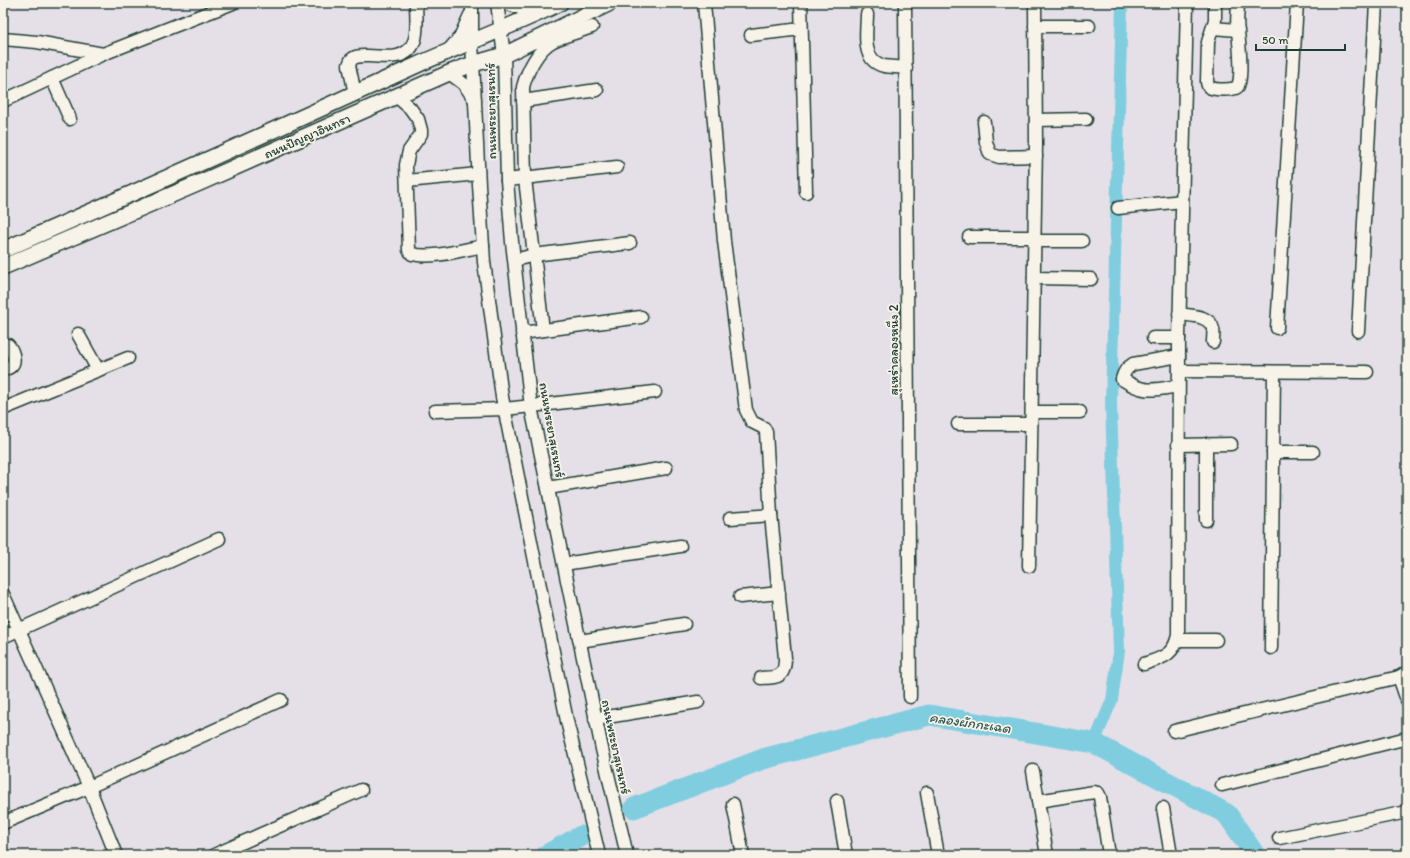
<svg xmlns="http://www.w3.org/2000/svg" width="1410" height="858" viewBox="0 0 1410 858" font-family="Itim,'Playpen Sans Thai',sans-serif">
<style>
.lines{fill:none;stroke-linecap:round;stroke-linejoin:round}
.canal{stroke:#81cde0;stroke-width:12}
.river{stroke:#81cde0;stroke-width:21}
.minor-casing{stroke:#1f3d34;stroke-width:15}
.major-casing{stroke:#1f3d34;stroke-width:18}
.minor{stroke:#f7f3e8;stroke-width:12}
.major{stroke:#f7f3e8;stroke-width:15}
.labels{text-anchor:middle;dominant-baseline:central;stroke-width:3.5;stroke-linejoin:round;paint-order:stroke}
.street-label{font-size:13px;fill:#1f3d34;stroke:#f7f3e8}
.water-label{font-size:14px;font-style:italic;fill:#335a56;stroke:#f7f3e8}
</style>
<rect width="100%" height="100%" fill="#e5e0e8"/>
<filter id="ink" filterUnits="userSpaceOnUse"><feTurbulence type="fractalNoise" baseFrequency=".025" numOctaves="2"/><feDisplacementMap in="SourceGraphic" scale="8" xChannelSelector="R" yChannelSelector="G"/><feConvolveMatrix kernelMatrix="1 2 1 2 8 2 1 2 1" color-interpolation-filters="sRGB"/></filter>
<g filter="url(#ink)">
<g class="lines">
<path class="canal" d="M1094 743 1112 700 1119 651 1111 403 1122 3"/>
<g class="river">
<path d="M634 808 763 759 929 715 1094 743 1227 814 1255 855"/>
<path d="M546 855 581 836"/>
</g>
<defs>
<g id="minor">
<path d="M472 3V41L479 185 484 262 502 397 567 721 599 855"/>
<path d="M497 3 504 55 507 180 512 242 531 407 602 749 627 855"/>
<path d="M505 3 538 14"/>
<path d="M704 3 724 241 746 410 752 422 764 428 766 432 771 515 785 658C785 678 778 677 761 678"/>
<path d="M801 3 806 192"/>
<path d="M905 3 910 697"/>
<path d="M1215 3V20L1208 42 1207 82C1208 85 1207 85 1209 87 1213 90 1236 91 1238 86 1243 75 1239 43 1238 31 1236 22 1238 12 1238 3"/>
<path d="M867 14C867 32 860 60 884 66 891 67 899 67 906 68"/>
<path d="M1035 26H1089"/>
<path d="M1213 28 1237 30"/>
<path d="M751 35 801 29"/>
<path d="M3 39 37 42 103 54"/>
<path d="M448 51 460 37 470 15"/>
<path d="M449 73 464 84 475 100"/>
<path d="M52 78 70 119"/>
<path d="M355 94 349 65 351 60C356 55 362 56 368 56 377 56 388 58 397 56 422 51 416 22 416 3"/>
<path d="M396 96 410 108 418 119 421 130V134L409 151 406 165 409 250 412 254C432 259 462 250 483 246"/>
<path d="M3 101 103 54 233 3"/>
<path d="M523 101 597 90"/>
<path d="M1036 120 1086 119"/>
<path d="M984 122 986 142 990 154 999 157 1036 156"/>
<path d="M507 180 617 167"/>
<path d="M407 181 478 174"/>
<path d="M1118 208 1182 201"/>
<path d="M969 237H1034"/>
<path d="M1034 241H1082"/>
<path d="M515 260 534 255 630 243"/>
<path d="M1034 278 1091 279"/>
<path d="M1179 314C1191 316 1210 315 1213 329 1214 332 1213 338 1213 342"/>
<path d="M1277 328 1297 3"/>
<path d="M543 330 525 179 523 87C527 71 538 49 553 41 565 35 579 32 592 27"/>
<path d="M1358 331 1376 3"/>
<path d="M522 333 641 317"/>
<path d="M78 334 98 370"/>
<path d="M1153 338H1179"/>
<path d="M3 345H8C12 349 16 360 12 365 10 368 6 369 3 370"/>
<path d="M1179 371 1367 372"/>
<path d="M1178 386C1154 390 1144 394 1122 379 1124 371 1127 368 1133 364L1179 356"/>
<path d="M3 409 128 358"/>
<path d="M435 411 505 409 655 392"/>
<path d="M1032 412H1080"/>
<path d="M958 424H1031"/>
<path d="M1206 444V520"/>
<path d="M1178 445 1231 444"/>
<path d="M1273 452H1313"/>
<path d="M548 488 666 468"/>
<path d="M730 518 771 515"/>
<path d="M564 564 680 546"/>
<path d="M1029 566 1036 144 1035 3"/>
<path d="M3 594 89 787 116 855"/>
<path d="M740 597 779 593"/>
<path d="M3 637 219 539"/>
<path d="M1177 640H1216"/>
<path d="M580 641 684 624"/>
<path d="M1271 648 1274 372"/>
<path d="M1144 664C1161 658 1174 656 1178 635L1179 338 1187 3"/>
<path d="M1399 677 1407 700"/>
<path d="M595 719 698 702"/>
<path d="M1174 731 1399 677 1407 672"/>
<path d="M1033 771 1047 855"/>
<path d="M1222 785 1407 738"/>
<path d="M927 793 938 855"/>
<path d="M837 801 846 855"/>
<path d="M1038 801 1094 792 1098 793 1100 797 1109 855"/>
<path d="M733 804 743 855"/>
<path d="M1163 808 1171 855"/>
<path d="M3 823 89 787 281 700"/>
<path d="M1279 838 1407 812"/>
<path d="M214 855 361 790"/>
</g>
<g id="major">
<path d="M3 250C141 190 279 128 417 65 464 44 513 26 560 3"/>
<path d="M3 267 197 184 449 73 473 64 504 55 610 3"/>
</g>
</defs>
<use href="#minor" class="minor-casing"/>
<use href="#major" class="major-casing"/>
<use href="#minor" class="minor"/>
<use href="#major" class="major"/>
</g>
</g>
<g class="labels">
<g class="street-label">
<text transform="translate(491 111) rotate(-91)">ถนนพระยาสุเรนทร์</text>
<text transform="translate(307 136) rotate(-24)">ถนนปัญญาอินทรา</text>
<text transform="translate(893 350) rotate(-90)">สุเหร่าคลองหนึ่ง 2</text>
<text transform="translate(552 430) rotate(80)">ถนนพระยาสุเรนทร์</text>
<text transform="translate(616 747) rotate(78)">ถนนพระยาสุเรนทร์</text>
</g>
<g class="water-label">
<text transform="translate(970 723) rotate(8)">คลองผักกะเฉด</text>
</g>
</g>
<rect width="1410" height="858" fill="none" stroke="#f7f3e8" stroke-width="16"/>
<rect x="8" y="8" width="1394" height="842" fill="none" stroke="#1f3d34" stroke-width="1.5" filter="url(#ink)"/>
<path d="M1256 44v6h89v-6" fill="none" stroke="#1f3d34" stroke-width="2"/>
<text x="1262" y="44" font-size="12" fill="#1f3d34" stroke="#f7f3e8" stroke-width="3" paint-order="stroke">50 m</text>
</svg>
